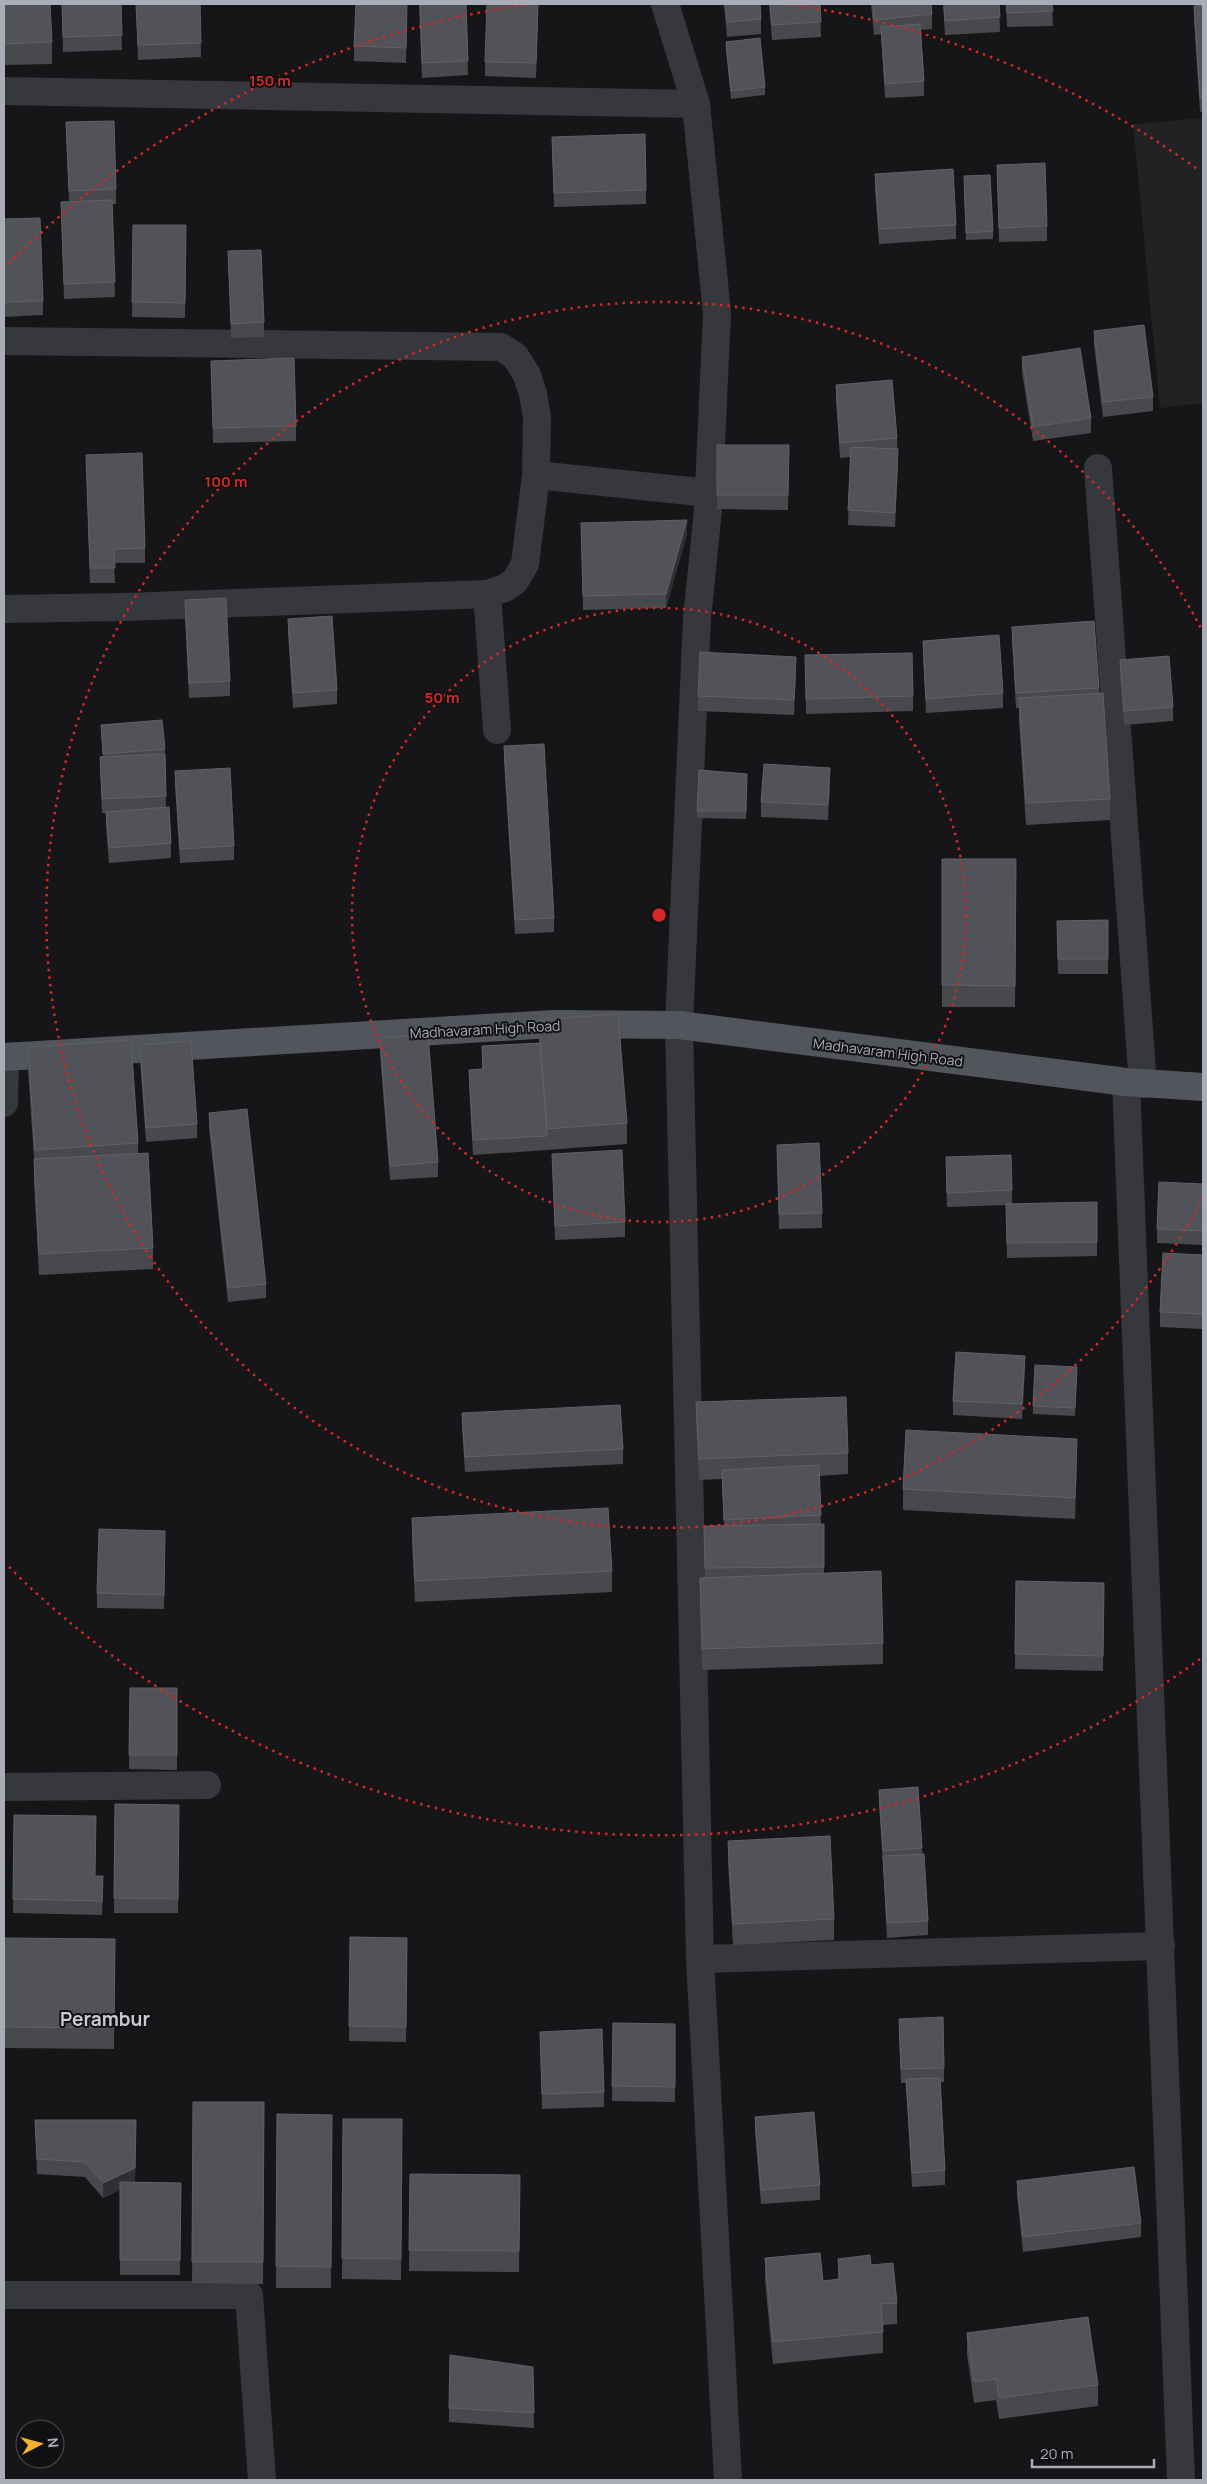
<svg xmlns="http://www.w3.org/2000/svg" width="1207" height="2484" viewBox="0 0 1207 2484" font-family="Manrope,sans-serif">
<style>
.built{fill:#222225}
.lines{fill:none;stroke-linecap:round;stroke-linejoin:round}
.minor{stroke:#37383d;stroke-width:28}
.major{stroke:#53555c;stroke-width:28}
.wall{fill:#47494d}
.shaded-wall{fill:#2f3033}
.building{fill:#525359;stroke:#5f6168}
.ring{fill:none;stroke:#d62828;stroke-width:2.5;stroke-dasharray:2.5 5}
.labels{text-anchor:middle;dominant-baseline:central;stroke-width:4;stroke-linejoin:round;paint-order:stroke}
.street-label{font-size:14px;fill:#a8adb8;stroke:#111113}
.district-label{font-size:19px;font-weight:bold;fill:#c9ccd4;stroke:#111113}
.centre{fill:#d62828;stroke:#111113;stroke-width:2.5}
.ring-label{font-size:15px;text-anchor:middle;font-weight:bold;fill:#d62828;stroke:#111113;stroke-width:4;stroke-linejoin:round;paint-order:stroke}
</style>
<rect width="100%" height="100%" fill="#161618"/>
<path class="built" d="M1203 118V403L1160 408 1133 124Z"/>
<g class="lines">
<g class="minor">
<path d="M665 4 696 104 717 313 708 510 697 618 679 1025 700 1959 728 2480"/>
<path d="M4 91 696 104"/>
<path d="M4 341 501 347 515 356 527 375 533 394 537 417 536 475 525 564 515 581 505 588 487 594 125 607 4 609"/>
<path d="M1098 468 1143 1084"/>
<path d="M536 475 709 493"/>
<path d="M487 594 497 730"/>
<path d="M1126 1082 1181 2480"/>
<path d="M4 1103 5 1057"/>
<path d="M4 1787 207 1785"/>
<path d="M700 1959 1161 1946"/>
<path d="M4 2295H249L262 2480"/>
</g>
<path class="major" d="M4 1057 553 1024 679 1025 1126 1082 1203 1087"/>
</g>
<g class="wall">
<path d="M4 4 52 42V64L4 65Z"/>
<path d="M62 4H121L122 50 63 52Z"/>
<path d="M136 4H200L201 57 138 60Z"/>
<path d="M407 4 406 63 354 61V46Z"/>
<path d="M419 4H466L468 75 422 78Z"/>
<path d="M724 4H760L761 19V34L727 37Z"/>
<path d="M769 4H820L821 37 772 40Z"/>
<path d="M871 4H931L932 14V29L921 30 924 81V96L885 98 881 34 874 35Z"/>
<path d="M943 4H999L1000 32 945 35Z"/>
<path d="M1006 4H1052L1053 26 1007 27Z"/>
<path d="M1203 5V111L1200 112 1194 20V6Z"/>
<path d="M538 17 536 78 485 76V62Z"/>
<path d="M726 42 765 87V95L731 99 726 50Z"/>
<path d="M66 122 116 189V204H112L115 297 64 299 61 202 69 201Z"/>
<path d="M552 137 646 190V204L554 207Z"/>
<path d="M997 165 1047 226V241L999 242Z"/>
<path d="M875 174 956 225V239L879 244 875 188Z"/>
<path d="M964 184 993 231V239L966 240Z"/>
<path d="M4 219 43 301V315L4 317Z"/>
<path d="M133 225H186L185 318 132 317Z"/>
<path d="M228 251 264 322V337L231 338Z"/>
<path d="M1094 331 1153 397V411L1103 417 1094 345Z"/>
<path d="M1022 357 1091 418V433L1033 441 1022 372Z"/>
<path d="M211 361 296 426V441L213 443Z"/>
<path d="M836 385 897 438 898 464 895 527 848 525 850 457 840 458 836 400Z"/>
<path d="M717 445H789L788 510 717 509Z"/>
<path d="M86 455 145 548V563H114L115 583H90Z"/>
<path d="M581 523 687 534 666 608 583 610Z"/>
<path d="M185 600 230 681V696L189 698 185 615Z"/>
<path d="M288 619 337 690V704L293 708 288 633Z"/>
<path d="M1012 627 1099 688 1110 799V820L1026 825 1019 720V708H1016L1012 641Z"/>
<path d="M923 641 1003 693V708L926 713 923 656Z"/>
<path d="M805 655 913 696V711L806 714Z"/>
<path d="M1120 660 1173 707V721L1124 725 1120 675Z"/>
<path d="M796 672 794 715 698 711V696Z"/>
<path d="M101 725 165 749 166 807 171 843V858L109 863 106 826V813H102L100 757 103 756Z"/>
<path d="M504 746 554 918V932L515 934 504 761Z"/>
<path d="M175 771 234 846V860L180 863 175 786Z"/>
<path d="M747 782 746 819 697 818V811Z"/>
<path d="M830 782 828 820 761 817V802Z"/>
<path d="M942 859H1016L1015 1007H942Z"/>
<path d="M1108 920V974H1058L1057 921Z"/>
<path d="M539 1020 627 1123V1144L547 1150 473 1155 469 1085V1070L482 1069V1046L539 1043Z"/>
<path d="M380 1038 438 1162V1177L390 1180 380 1053Z"/>
<path d="M140 1045 197 1124V1138L146 1142 140 1060Z"/>
<path d="M28 1047 138 1143V1154L153 1248V1269L39 1275 34 1180V1159L28 1069Z"/>
<path d="M209 1113 266 1284V1298L228 1302 209 1128Z"/>
<path d="M777 1145 822 1213V1228L779 1229Z"/>
<path d="M552 1154 625 1222V1237L555 1240Z"/>
<path d="M946 1157 1012 1190V1204L1097 1242V1256L1007 1258 1006 1205 947 1207Z"/>
<path d="M1203 1184V1245L1157 1243V1229Z"/>
<path d="M1203 1255V1329L1160 1327V1312Z"/>
<path d="M1025 1370 1022 1419 953 1415V1401Z"/>
<path d="M1077 1374 1075 1416 1033 1414V1406Z"/>
<path d="M696 1402 848 1453V1474L819 1476 821 1525 824 1524V1573L883 1643V1664L702 1670 700 1578H705L704 1541 724 1526 722 1479 699 1480 696 1424Z"/>
<path d="M462 1413 623 1449V1464L465 1472 462 1427Z"/>
<path d="M1077 1460 1075 1519 903 1510V1489Z"/>
<path d="M412 1518 612 1571V1592L415 1602 412 1540Z"/>
<path d="M165 1546 164 1609 97 1608V1593Z"/>
<path d="M1016 1581 1104 1583 1103 1671 1015 1669Z"/>
<path d="M130 1688H177V1770L129 1769Z"/>
<path d="M879 1790 922 1848 928 1921V1935L887 1938 883 1864 879 1805Z"/>
<path d="M115 1804 179 1805 178 1913H114Z"/>
<path d="M14 1815 103 1891 102 1915 13 1913Z"/>
<path d="M728 1841 834 1919V1940L733 1945 728 1862Z"/>
<path d="M350 1937 407 1938 406 2042 349 2041Z"/>
<path d="M4 1938 115 1939 114 2049 4 2048Z"/>
<path d="M613 2023 675 2024V2102L612 2101Z"/>
<path d="M540 2032 604 2092V2107L542 2109Z"/>
<path d="M899 2033 944 2068V2082H940L945 2170V2185L912 2187 906 2083H901Z"/>
<path d="M193 2102H264L263 2284 192 2283Z"/>
<path d="M277 2114 332 2115 331 2288H276Z"/>
<path d="M755 2117 820 2185V2200L761 2204 755 2132Z"/>
<path d="M343 2119H402L401 2280 342 2279Z"/>
<path d="M35 2120 136 2135 135 2182 181 2183 180 2275H120V2190L103 2198 85 2177 37 2174Z"/>
<path d="M410 2174 520 2175 519 2272 409 2271Z"/>
<path d="M1017 2181 1141 2223V2237L1023 2252 1017 2196Z"/>
<path d="M765 2258 823 2281 838 2279V2259L871 2265 897 2303V2324L883 2325V2353L773 2364 765 2280Z"/>
<path d="M967 2333 1098 2385V2406L999 2419 996 2400 974 2403 967 2354Z"/>
<path d="M533 2367 534 2428 449 2422V2408Z"/>
</g>
<g class="shaded-wall">
<path d="M898 449V464L895 527V513Z"/>
<path d="M687 520V534L666 608V594Z"/>
<path d="M796 657V672L794 715V700Z"/>
<path d="M830 768V782L828 820V805Z"/>
<path d="M1025 1356V1370L1022 1419V1404Z"/>
<path d="M1077 1439V1460L1075 1519V1498Z"/>
<path d="M136 2120 135 2183 103 2198V2183Z"/>
</g>
<g class="building">
<path d="M4 4H50L52 42 4 44Z"/>
<path d="M62 4H121L122 35 63 37Z"/>
<path d="M136 4H200L201 43 138 45Z"/>
<path d="M356 4H407L406 48 354 46Z"/>
<path d="M420 4H466L468 61 422 63Z"/>
<path d="M487 4H538L536 63 485 62Z"/>
<path d="M725 4H760L761 19 727 22Z"/>
<path d="M770 4H820L821 22 772 25Z"/>
<path d="M873 4H931L932 14 874 20Z"/>
<path d="M944 4H999L1000 17 945 21Z"/>
<path d="M1006 4H1052L1053 11 1007 13Z"/>
<path d="M1203 5V97H1200L1194 6Z"/>
<path d="M920 24 924 81 885 84 881 27Z"/>
<path d="M760 38 765 87 731 91 726 42Z"/>
<path d="M114 121 116 189 69 191 66 122Z"/>
<path d="M645 134 646 190 554 193 552 137Z"/>
<path d="M1045 163 1047 226 999 228 997 165Z"/>
<path d="M953 169 956 225 879 229 875 174Z"/>
<path d="M990 175 993 231 966 233 964 176Z"/>
<path d="M112 200 115 282 64 284 61 202Z"/>
<path d="M40 218 43 301 4 302V219Z"/>
<path d="M133 225H186L185 303 132 302Z"/>
<path d="M261 250 264 322 231 324 228 251Z"/>
<path d="M1144 325 1153 397 1103 402 1094 331Z"/>
<path d="M1080 348 1091 418 1033 427 1022 357Z"/>
<path d="M294 358 296 426 213 428 211 361Z"/>
<path d="M892 380 897 438 840 443 836 385Z"/>
<path d="M717 445H789L788 495H717Z"/>
<path d="M851 447 898 449 895 513 848 510Z"/>
<path d="M142 453 145 548 114 549 115 568H90L86 455Z"/>
<path d="M687 520 666 594 583 596 581 523Z"/>
<path d="M226 598 230 681 189 683 185 600Z"/>
<path d="M332 616 337 690 293 693 288 619Z"/>
<path d="M1094 621 1099 688 1016 693 1012 627Z"/>
<path d="M999 635 1003 693 926 699 923 641Z"/>
<path d="M700 652 796 657 794 700 698 696Z"/>
<path d="M912 653 913 696 806 699 805 655Z"/>
<path d="M1169 656 1173 707 1124 711 1120 660Z"/>
<path d="M1103 693 1110 799 1026 803 1019 698Z"/>
<path d="M162 720 165 749 103 754 101 725Z"/>
<path d="M544 744 554 918 515 920 504 746Z"/>
<path d="M165 754 166 796 102 799 100 757Z"/>
<path d="M764 764 830 768 828 805 761 802Z"/>
<path d="M230 768 234 846 180 849 175 771Z"/>
<path d="M699 770 747 774 746 811H697Z"/>
<path d="M169 807 171 843 109 848 106 812Z"/>
<path d="M942 859H1016L1015 986 942 985Z"/>
<path d="M1108 920V959H1058L1057 921Z"/>
<path d="M618 1014 627 1123 547 1129 539 1020Z"/>
<path d="M428 1034 438 1162 390 1166 380 1038Z"/>
<path d="M131 1040 138 1143 35 1150 28 1047Z"/>
<path d="M191 1041 197 1124 146 1128 140 1045Z"/>
<path d="M540 1043 547 1136 473 1140 469 1070 483 1069 482 1046Z"/>
<path d="M247 1109 266 1284 228 1288 209 1113Z"/>
<path d="M819 1143 822 1213 779 1214 777 1145Z"/>
<path d="M622 1150 625 1222 555 1226 552 1154Z"/>
<path d="M148 1153 153 1248 39 1254 34 1159Z"/>
<path d="M1011 1155 1012 1190 947 1193 946 1157Z"/>
<path d="M1159 1182 1203 1184V1231L1157 1229Z"/>
<path d="M1097 1202V1242L1007 1243 1006 1204Z"/>
<path d="M1163 1253 1203 1255V1314L1160 1312Z"/>
<path d="M956 1352 1025 1356 1022 1404 953 1401Z"/>
<path d="M1035 1365 1077 1367 1075 1408 1033 1406Z"/>
<path d="M846 1397 848 1453 699 1459 696 1402Z"/>
<path d="M620 1405 623 1449 465 1457 462 1413Z"/>
<path d="M906 1430 1077 1439 1075 1498 903 1489Z"/>
<path d="M819 1465 821 1515 724 1520 722 1470Z"/>
<path d="M608 1508 612 1571 415 1581 412 1518Z"/>
<path d="M824 1524V1567L705 1568 704 1526Z"/>
<path d="M99 1529 165 1531 164 1595 97 1593Z"/>
<path d="M881 1571 883 1643 702 1649 700 1578Z"/>
<path d="M1016 1581 1104 1583 1103 1656 1015 1654Z"/>
<path d="M130 1688H177V1755H129Z"/>
<path d="M918 1787 922 1848 883 1851 879 1790Z"/>
<path d="M115 1804 179 1805 178 1899 114 1898Z"/>
<path d="M14 1815 96 1816 95 1876H103L102 1901 13 1899Z"/>
<path d="M830 1836 834 1919 733 1924 728 1841Z"/>
<path d="M924 1854 928 1921 887 1923 883 1856Z"/>
<path d="M350 1937 407 1938 406 2027 349 2026Z"/>
<path d="M4 1938 115 1939 114 2028 4 2027Z"/>
<path d="M943 2017 944 2068 901 2069 899 2019Z"/>
<path d="M613 2023 675 2024V2087L612 2086Z"/>
<path d="M602 2029 604 2092 542 2094 540 2032Z"/>
<path d="M940 2078 945 2170 912 2173 906 2079Z"/>
<path d="M193 2102H264L263 2262H192Z"/>
<path d="M814 2112 820 2185 761 2190 755 2117Z"/>
<path d="M277 2114 332 2115 331 2267 276 2266Z"/>
<path d="M343 2119H402L401 2259 342 2258Z"/>
<path d="M35 2120H136L135 2168 103 2183 85 2162 37 2159Z"/>
<path d="M1134 2167 1141 2223 1023 2237 1017 2181Z"/>
<path d="M410 2174 520 2175 519 2251 409 2250Z"/>
<path d="M120 2182 181 2183 180 2260H120Z"/>
<path d="M820 2253 823 2281 840 2279 838 2259 870 2255 871 2265 893 2263 897 2303 881 2304 883 2332 773 2342 765 2258Z"/>
<path d="M1088 2317 1098 2385 999 2398 996 2379 974 2382 967 2333Z"/>
<path d="M450 2355 533 2367 534 2413 449 2408Z"/>
</g>
<g class="ring">
<circle cx="659" cy="915" r="307"/>
<path d="M1203 1198A613 613 0 1 1 1203 632"/>
<path d="M1200 1659A920 920 0 0 1 8 1566M8 264A920 920 0 0 1 531 4M787 4A920 920 0 0 1 1200 171"/>
</g>
<g class="labels">
<g class="street-label">
<text transform="translate(485 1029) rotate(-3)">Madhavaram High Road</text>
<text transform="translate(888 1052) rotate(7)">Madhavaram High Road</text>
</g>
<g class="district-label">
<text x="105" y="2019">Perambur</text>
</g>
</g>
<circle cx="659" cy="915" r="8" class="centre"/>
<g class="ring-label">
<text x="270" y="86">150 m</text>
<text x="226" y="487">100 m</text>
<text x="442" y="703">50 m</text>
</g>
<rect width="1207" height="2484" fill="none" stroke="#a8adb8" stroke-width="10"/>
<g transform="translate(40 2444) rotate(84)"><circle r="24" fill="#111113" stroke="#4d4f55"/>
<path d="M0-4L9 19L0 12L-9 19Z" fill="#f2b134"/>
<text y="-8" font-size="14" font-weight="bold" text-anchor="middle" fill="#a8adb8">N</text>
</g>
<path d="M1032 2459v8h122v-8" fill="none" stroke="#a8adb8" stroke-width="2.5"/>
<text x="1040" y="2459" font-size="15" fill="#a8adb8" stroke="#111113" stroke-width="4" paint-order="stroke">20 m</text>
</svg>
